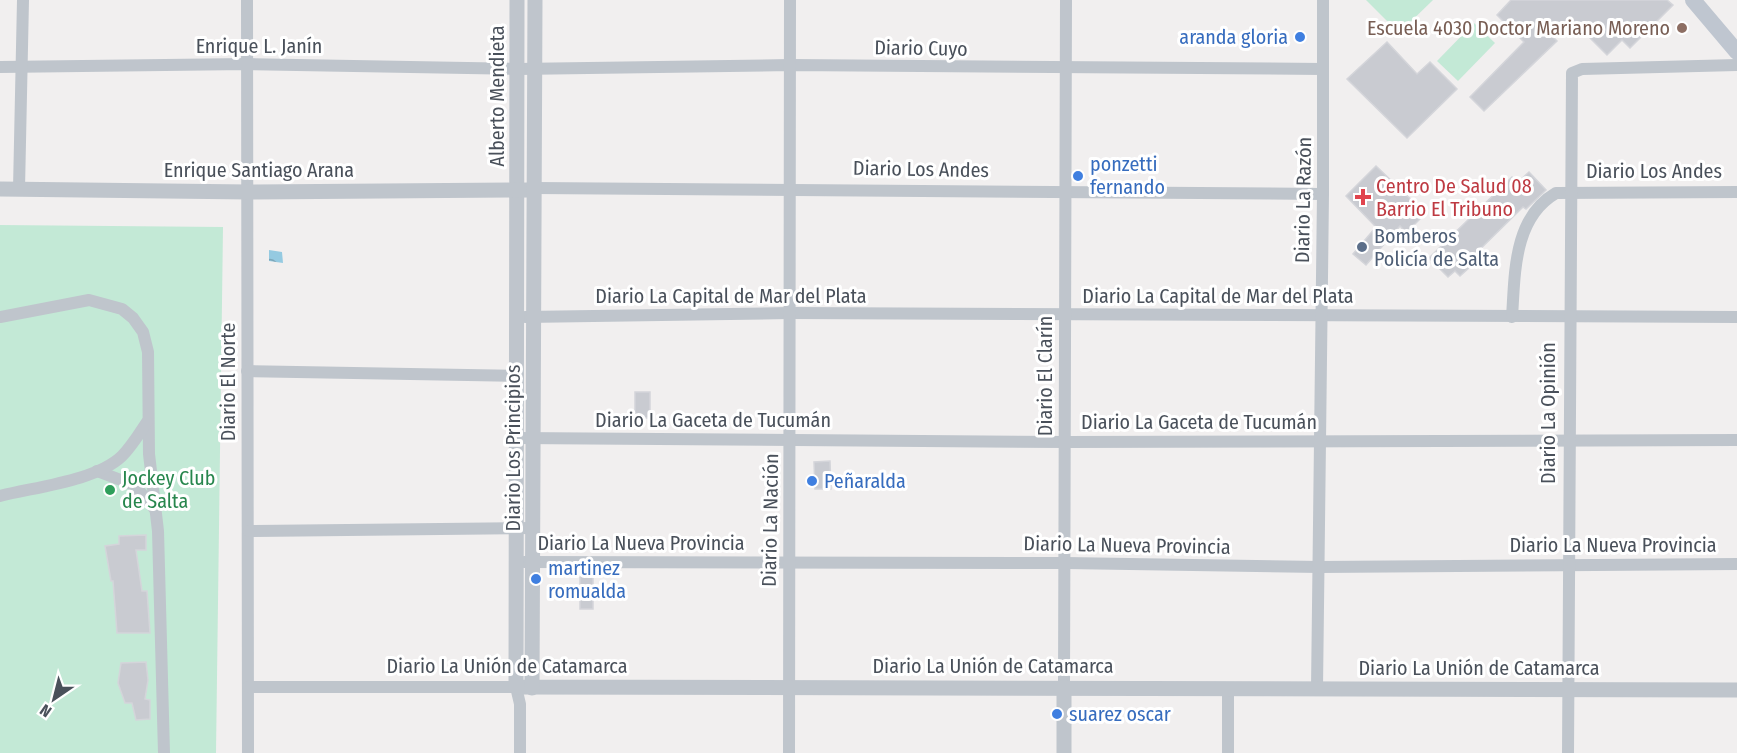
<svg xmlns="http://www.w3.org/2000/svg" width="1737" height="753" viewBox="0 0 1737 753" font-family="'Fira Sans Condensed',sans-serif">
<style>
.park{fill:#c3e9d6}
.water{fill:url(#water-waves)}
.building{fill:#c9cbd1;stroke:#d4d5da;stroke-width:1.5}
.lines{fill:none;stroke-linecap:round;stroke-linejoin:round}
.minor{stroke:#bfc5cc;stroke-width:12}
.tertiary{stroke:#bfc5cc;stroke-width:15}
.secondary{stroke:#bfc6d0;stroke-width:16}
.education-dot{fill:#8d6e63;stroke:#fff;stroke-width:2}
.shop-dot{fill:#3f7fe0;stroke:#fff;stroke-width:2}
.health-dot{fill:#e0444e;stroke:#fff;stroke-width:2}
.service-dot{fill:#5c6f8a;stroke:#fff;stroke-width:2}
.leisure-dot{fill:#2e9e5b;stroke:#fff;stroke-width:2}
.labels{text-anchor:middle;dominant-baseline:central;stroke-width:6;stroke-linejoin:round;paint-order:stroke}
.education-label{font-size:20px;fill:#785e54;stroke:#fff;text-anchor:end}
.shop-label{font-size:20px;fill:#366cbe;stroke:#fff;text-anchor:start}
.street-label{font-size:20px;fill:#49505a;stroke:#fff}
.health-label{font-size:20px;fill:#be3a42;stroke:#fff;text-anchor:start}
.service-label{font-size:20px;fill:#4e5e75;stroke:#fff;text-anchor:start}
.leisure-label{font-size:20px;fill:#27864d;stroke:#fff;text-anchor:start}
</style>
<defs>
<pattern id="water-waves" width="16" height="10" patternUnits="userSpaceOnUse" patternTransform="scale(1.5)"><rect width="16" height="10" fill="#95cae1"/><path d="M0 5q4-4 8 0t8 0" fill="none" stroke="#7ca6b9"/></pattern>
</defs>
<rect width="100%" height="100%" fill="#f1efef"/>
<g class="park">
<path d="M1366 0H1433L1399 33Z"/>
<path d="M1474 23 1495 43 1458 81 1437 61Z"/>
<path d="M0 225 223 227 216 753H0Z"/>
</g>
<path class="water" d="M269 250 282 252 283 263 269 261Z"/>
<g class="building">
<path d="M1511 0H1667L1673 5 1630 48 1622 40 1607 55 1570 18 1552 36 1557 41 1484 111 1470 97 1524 42 1497 15Z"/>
<path d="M1387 42 1417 74 1430 62 1457 89 1407 138 1347 79Z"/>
<path d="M1376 166 1420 208 1418 210 1423 216 1406 233 1400 226 1366 265 1353 254 1376 227 1346 196Z"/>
<path d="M1529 172 1546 190 1526 209 1523 207 1466 263 1470 267 1460 276 1455 271 1448 277 1429 258 1512 177 1518 182Z"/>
<rect x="635" y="392" width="15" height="26"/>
<path d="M830 461 831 489H815L814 462Z"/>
<path d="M146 535V550H136L142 591H147L150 633H117L113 581H111L105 546 119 544V536Z"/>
<rect x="580" y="576" width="13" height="33"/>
<path d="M146 662 148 680 145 699 150 700V719L136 720 132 703H125L118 683 121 663Z"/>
</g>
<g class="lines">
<g class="minor">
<path d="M247 0 248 753"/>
<path d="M0 67 247 64 518 69 790 65 1323 69"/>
<path d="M536 188 1323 194"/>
<path d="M19 189 23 0"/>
<path d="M0 317 89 300 122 309 133 318 143 332 148 352 149 454 158 531 164 753"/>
<path d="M525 317 790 313 1737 317"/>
<path d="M1512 317C1515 274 1513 218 1556 193L1737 192"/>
<path d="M247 371 518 376"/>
<path d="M518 438 1066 442 1737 440"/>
<path d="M97 471 134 485 154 508"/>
<path d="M0 496C35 487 96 481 122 456 132 446 139 434 147 422"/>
<path d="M249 531 533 528"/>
<path d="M524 562 1066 563 1320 567 1737 564"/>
<path d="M248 687H516L520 704V753"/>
<path d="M1064 687 1066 0"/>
<path d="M1317 689 1323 194V0"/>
<path d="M789 753 790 0"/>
<path d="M1228 753V688"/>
<path d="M1568 753 1572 73 1582 69 1737 65"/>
</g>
<g class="tertiary">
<path d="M517 0 516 687 1737 690"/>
<path d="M0 189 249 192 527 190"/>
<path d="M1064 687V753"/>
<path d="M532 688 535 0"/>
</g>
<path class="secondary" d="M1693 0 1737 52"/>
</g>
<circle class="education-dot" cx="1682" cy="28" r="6"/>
<g class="shop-dot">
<circle cx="1300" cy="37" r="6"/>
<circle cx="1078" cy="176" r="6"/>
<circle cx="812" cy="481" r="6"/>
<circle cx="536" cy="579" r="6"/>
<circle cx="1057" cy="714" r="6"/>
</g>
<path class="health-dot" d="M1360 188h6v6h6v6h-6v6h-6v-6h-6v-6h6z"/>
<circle class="service-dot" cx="1362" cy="247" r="6"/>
<circle class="leisure-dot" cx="110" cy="490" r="6"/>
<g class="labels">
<g class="education-label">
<text x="1670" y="28">Escuela 4030 Doctor Mariano Moreno</text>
</g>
<g class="shop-label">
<text x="1288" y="37" text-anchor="end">aranda gloria</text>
<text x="1090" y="164">ponzetti<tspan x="1090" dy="23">fernando</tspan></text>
<text x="824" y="481">Peñaralda</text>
<text x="548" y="568">martinez<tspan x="548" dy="23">romualda</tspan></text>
<text x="1069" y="714">suarez oscar</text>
</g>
<g class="street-label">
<text x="259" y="46">Enrique L. Janín</text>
<text transform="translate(921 48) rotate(1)">Diario Cuyo</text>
<text transform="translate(497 96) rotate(-90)">Alberto Mendieta</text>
<text transform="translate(921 169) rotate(1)">Diario Los Andes</text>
<text x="259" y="170">Enrique Santiago Arana</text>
<text x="1654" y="171">Diario Los Andes</text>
<text transform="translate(1303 200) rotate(-89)">Diario La Razón</text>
<text x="731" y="296">Diario La Capital de Mar del Plata</text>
<text x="1218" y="296">Diario La Capital de Mar del Plata</text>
<text transform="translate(1045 376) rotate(-90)">Diario El Clarín</text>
<text transform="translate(228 382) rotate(-90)">Diario El Norte</text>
<text transform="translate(1548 413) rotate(-90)">Diario La Opinión</text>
<text x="713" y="420">Diario La Gaceta de Tucumán</text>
<text x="1199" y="422">Diario La Gaceta de Tucumán</text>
<text transform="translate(513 448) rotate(-90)">Diario Los Principios</text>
<text transform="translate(770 520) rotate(-89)">Diario La Nación</text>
<text x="641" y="543">Diario La Nueva Provincia</text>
<text transform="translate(1127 545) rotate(1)">Diario La Nueva Provincia</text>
<text x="1613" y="545">Diario La Nueva Provincia</text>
<text x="507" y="666">Diario La Unión de Catamarca</text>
<text x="993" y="666">Diario La Unión de Catamarca</text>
<text x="1479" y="668">Diario La Unión de Catamarca</text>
</g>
<g class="health-label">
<text x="1376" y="186">Centro De Salud 08<tspan x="1376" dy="23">Barrio El Tribuno</tspan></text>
</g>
<g class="service-label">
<text x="1374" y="236">Bomberos<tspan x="1374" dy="23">Policía de Salta</tspan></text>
</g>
<g class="leisure-label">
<text x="122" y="478">Jockey Club<tspan x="122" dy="23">de Salta</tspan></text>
</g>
</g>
<g transform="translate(54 699) rotate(215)" stroke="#ffffff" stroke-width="4.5" paint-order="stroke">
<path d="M0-4.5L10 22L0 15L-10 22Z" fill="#49505a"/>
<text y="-9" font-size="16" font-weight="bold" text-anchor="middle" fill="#49505a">N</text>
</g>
</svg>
